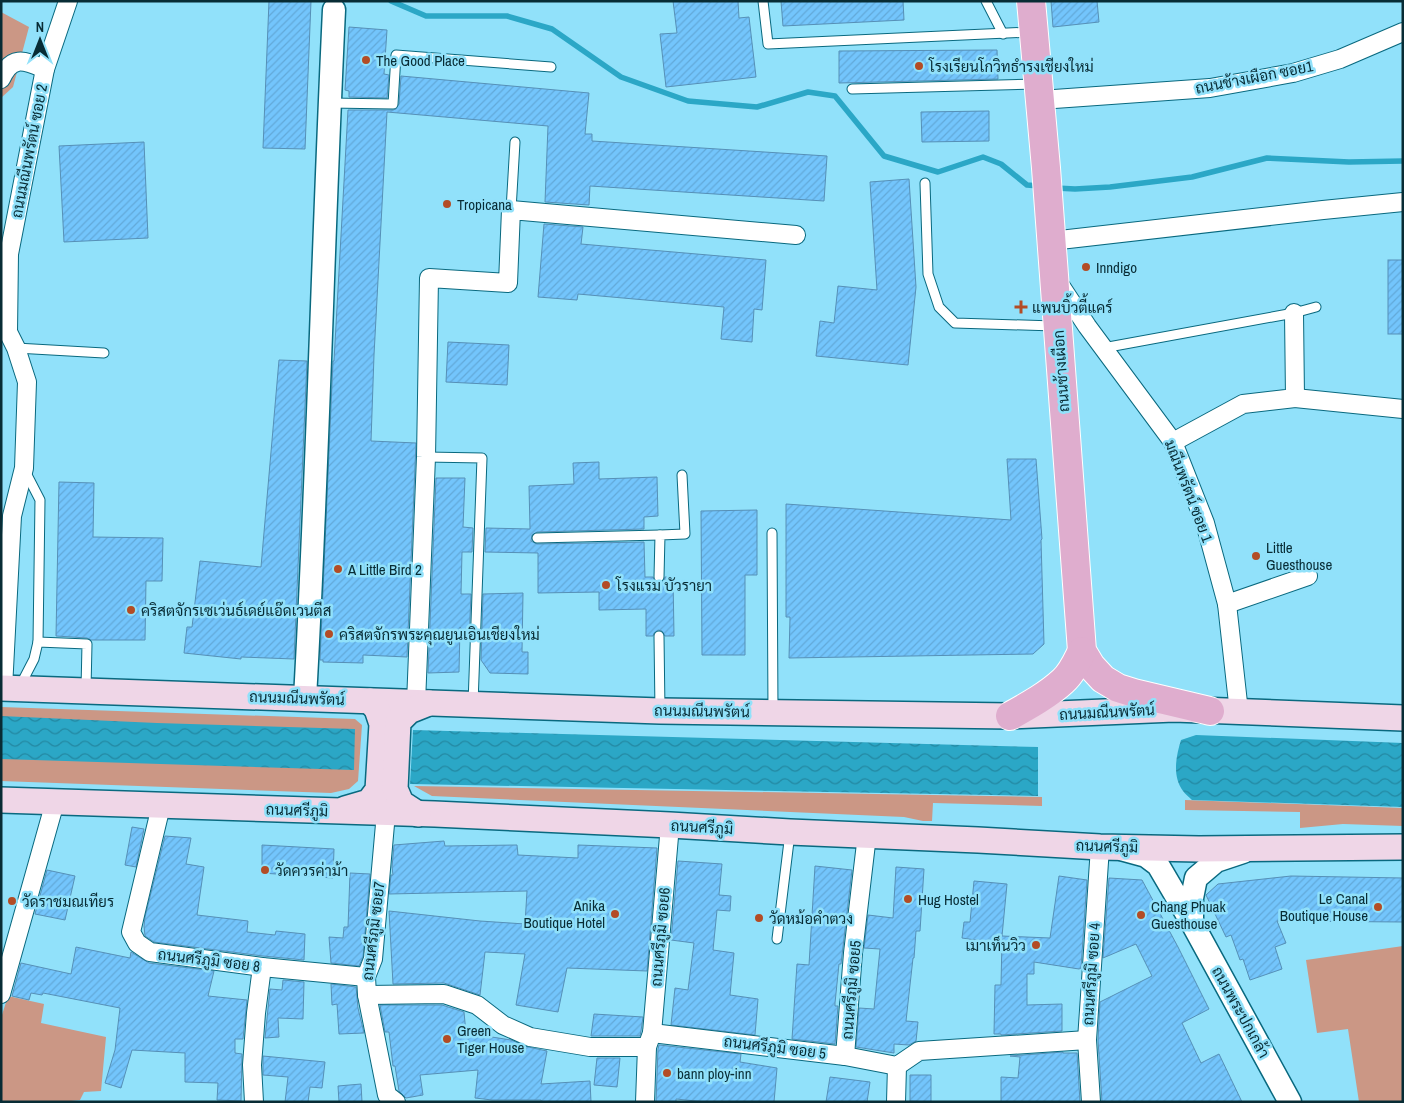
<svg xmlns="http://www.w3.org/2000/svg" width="1404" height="1103" viewBox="0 0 1404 1103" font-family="'Archivo Narrow',Sarabun,sans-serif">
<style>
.green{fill:#cb9785}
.water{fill:url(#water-waves)}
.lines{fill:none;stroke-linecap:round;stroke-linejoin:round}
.stream{stroke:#2ba7c6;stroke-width:5.5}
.building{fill:url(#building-hatch);stroke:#5690b7}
.service-casing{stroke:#09697f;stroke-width:11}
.minor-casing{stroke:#09697f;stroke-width:20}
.tertiary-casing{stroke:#09697f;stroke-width:25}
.secondary-casing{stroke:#09697f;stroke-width:28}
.primary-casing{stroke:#fff;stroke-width:30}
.service{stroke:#fff;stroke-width:9}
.minor{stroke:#fff;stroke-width:18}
.tertiary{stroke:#fff;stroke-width:22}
.secondary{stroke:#efd6e7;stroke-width:25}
.primary{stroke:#dfadce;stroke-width:28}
.poi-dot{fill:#b34c25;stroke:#91e1fa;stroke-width:2}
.labels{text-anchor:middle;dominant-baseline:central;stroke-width:5;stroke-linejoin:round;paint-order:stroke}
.poi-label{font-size:15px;fill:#082c35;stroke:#91e1fa;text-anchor:start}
.street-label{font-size:15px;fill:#082c35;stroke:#91e1fa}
</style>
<defs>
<pattern id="water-waves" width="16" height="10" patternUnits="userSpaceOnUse" patternTransform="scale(1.25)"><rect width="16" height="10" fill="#2ba7c6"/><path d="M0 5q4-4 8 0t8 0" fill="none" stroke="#2388a2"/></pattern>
<pattern id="building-hatch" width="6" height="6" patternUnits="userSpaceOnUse" patternTransform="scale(1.25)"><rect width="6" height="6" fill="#73c5fc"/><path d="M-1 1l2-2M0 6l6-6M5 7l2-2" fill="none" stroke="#62a9d9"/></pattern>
</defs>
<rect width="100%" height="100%" fill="#91e1fa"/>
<g class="green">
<path d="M1 12 29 27 13 87 1 98Z"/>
<path d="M1 707 355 719 362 725 358 781 349 789 331 793 1 781Z"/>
<path d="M414 786 1042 797V806L933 803 932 821H923L904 817 432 796Z"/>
<path d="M1185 800 1403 808V826L1343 824 1300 828V812L1185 810Z"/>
<path d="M1403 946V1102H1359L1348 1029 1317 1033 1306 960Z"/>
<path d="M8 996 44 1004 41 1023 106 1037 101 1091 84 1092 80 1100 62 1102H1V1018Z"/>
</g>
<g class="water">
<path d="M1 716 157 723 355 729 354 770 1 759Z"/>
<path d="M413 730 1038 747V796L410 784Z"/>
<path d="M1196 735 1403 743V807L1192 800C1189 797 1185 794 1183 791 1172 776 1176 756 1181 740Z"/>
</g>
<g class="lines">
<g class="stream">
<path d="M391 1 426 16H507L552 29 621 77 688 101 757 107 808 92 835 96 884 156 938 172 983 157 1001 164 1027 185 1039 186"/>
<path d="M1056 188 1075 189 1110 187 1192 177 1267 158 1349 162 1403 161"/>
</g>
</g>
<g class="building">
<path d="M269 1H311L305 149 263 148Z"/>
<path d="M673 1H738L739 18 749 17 756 77 666 87 660 34 677 33Z"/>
<path d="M781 1H903L904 20 783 26Z"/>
<path d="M1051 1H1097L1099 22 1053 27Z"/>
<path d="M349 27 387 30 384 74 389 75 387 98 349 97V91L345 90Z"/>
<path d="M997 50 998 79 839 83V51Z"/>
<path d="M401 76 589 93 585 134H592V141L827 156 824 201 590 186 589 205 545 202 548 126 387 112 374 355 371 441 416 443 407 657 363 655V663L323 662V660H320L333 361H334L348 110H393L396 109 399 104Z"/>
<path d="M989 111V141L922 142 921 112Z"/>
<path d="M144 142 148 238 64 242 59 146Z"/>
<path d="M909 179 916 287 908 365 816 356 820 321 834 323 838 286 877 290 870 182Z"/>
<path d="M544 224 583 227 581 244 766 260 762 310 754 309 752 342 721 339 724 307 578 294 577 300 538 297Z"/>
<rect x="1388" y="260" width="15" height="74"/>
<path d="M448 342 509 345 507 385 446 382Z"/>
<path d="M279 360 307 361 294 659 241 657V659L184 653 187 627H192L200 561 261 567Z"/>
<path d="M1007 459H1036L1042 539 1041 540 1044 644 1033 654 789 658 790 617H786V504L1011 520Z"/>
<path d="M599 462V479L657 477 658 516 644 517V529L537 532 532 535 531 541 537 544 644 542 645 577H653L655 582 659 583 664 581 665 577H673L674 636H665L662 631 658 630 654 633 653 636H646V609L599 610V592L538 593V553L485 552 486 528 530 529 529 486 574 484 573 463Z"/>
<path d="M436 478H465L463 527 473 528 472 552H462L461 594H471L469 641 460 627 459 672 428 673Z"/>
<path d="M59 482 94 483 93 537 163 538 162 581H146L145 640H91L87 638 56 636Z"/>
<path d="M757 510V575H745V655H702L701 511Z"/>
<path d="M523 593 522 652H528V674L490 673 481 660 483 594Z"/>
<path d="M132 827 144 829 136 867 125 865Z"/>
<path d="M165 836 191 838 186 864 204 867 197 915 248 921 247 932 275 935 276 931 305 934 304 960 263 956 154 942 145 936 144 926 145 917Z"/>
<path d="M444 841 445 846 517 845 518 855 578 858V845L657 848 647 971 567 968 558 1012 516 1005 525 954 485 952 480 995 444 983 393 984 389 911 480 921 525 924 527 891 389 894 391 875H393L392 867 394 845Z"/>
<path d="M262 845 334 849 333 878 262 873Z"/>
<path d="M678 861 722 864 719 895 731 896 730 911 717 910 713 950 734 953 730 995 758 999 755 1035 671 1025 675 988 688 990 694 943 671 940Z"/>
<path d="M815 866 852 870 841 964H839L835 1003V1006H838L835 1044 792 1039 797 964 809 965Z"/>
<path d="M896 867 924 869 920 931H916L914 958H913L906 1021 918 1022 916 1041 909 1045 894 1044V1053L856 1047 859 1008 874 1009 880 949 864 948 868 915 893 918Z"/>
<path d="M47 870 75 876 65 920 35 914Z"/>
<path d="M350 873 370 874 363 957 359 966 331 963 329 937 343 938 344 927H348Z"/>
<path d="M1059 876 1087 880 1081 968 1079 969 1034 962V974H1027V1005L1062 1004V1031L1001 1035V1034H994L995 985H1001L1002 939V944L962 938 964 922H970L974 881 1007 884 1002 936 1050 938Z"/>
<path d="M1291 876 1403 878V922L1277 921 1286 943 1275 947 1282 969 1250 980 1243 959 1240 960 1231 935 1226 937 1206 895 1218 884Z"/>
<path d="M1109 878 1142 880 1178 947 1209 1009 1182 1023 1201 1063 1219 1054 1242 1102H1102L1098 1040 1100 1002 1152 976 1136 944 1103 958Z"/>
<path d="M76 947 130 958 131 952 149 963 214 971 208 996 247 1000 243 1039H235V1053L242 1054 241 1101 217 1100 218 1083 185 1082V1053L132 1050 121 1088 105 1083 115 1050 120 1008 43 993 42 995 31 993 29 1000 12 996 21 963 71 974Z"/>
<path d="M283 980 304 982 303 1019 278 1018 279 1037 265 1038 270 989 282 990Z"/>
<path d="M331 984 356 987 358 1008 364 1033 339 1034 337 1004 332 1005Z"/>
<path d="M380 1005H442L464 1012 466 1033 511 1040 528 1047 547 1051 541 1084 590 1081 591 1102H541V1100H492L475 1098 478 1070 420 1075 423 1095 406 1098 399 1091 395 1066H393L389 1032H385Z"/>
<path d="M594 1014 643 1017 641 1031 640 1036H591Z"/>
<path d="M659 1045 741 1054 740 1062 777 1068 774 1102H706L676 1099V1102H656L658 1049Z"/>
<path d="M1063 1052V1053H1077L1080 1102H1001V1077L1018 1078 1020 1057 1010 1056Z"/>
<path d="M263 1056 325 1062 322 1088 310 1087 308 1102H285L288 1077 263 1075Z"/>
<path d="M597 1058H620L617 1087 594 1085Z"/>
<path d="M910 1075H931V1102L910 1101Z"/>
<path d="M830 1077 870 1082 867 1102H826Z"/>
<path d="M361 1084 362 1102H339L338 1086Z"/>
</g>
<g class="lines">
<defs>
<g id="service">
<path d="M763 1 768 44 1031 32"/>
<path d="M986 1 1003 34"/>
<path d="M852 89 1037 84"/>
<path d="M330 103 393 104 396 55 551 67"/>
<path d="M925 183 928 274 939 307 955 323 1054 326"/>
<path d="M511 210 515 142"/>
<path d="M16 348 104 353"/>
<path d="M1103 348 1294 313 1316 307"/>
<path d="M426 457 482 458 473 704"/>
<path d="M25 471 40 500 38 642"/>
<path d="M772 533 773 712"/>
<path d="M537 538 660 535"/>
<path d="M659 577 660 535 685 534 682 475"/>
<path d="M659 636 660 711"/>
<path d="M20 686 34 659 38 642 87 644 86 689"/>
<path d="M777 939 790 833"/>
</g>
<g id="minor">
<path d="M1 79C12 54 25 61 45 69"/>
<path d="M1040 100 1210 88 1293 73 1340 59 1403 32"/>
<path d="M1051 241 1323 210 1403 202"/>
<path d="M1056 279 1087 326 1173 442 1205 523 1227 604 1239 712"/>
<path d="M1295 398 1403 409"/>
<path d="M1173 442 1243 404 1295 398 1294 313"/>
<path d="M1227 604 1308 576"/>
<path d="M3 688 12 516 24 468 27 382 16 348 8 332 9 254 45 69 68 1"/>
<path d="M416 703 426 457 429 278 508 283 511 210 796 235"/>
<path d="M161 806 131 932 137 943 150 952 262 967 366 977"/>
<path d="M386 813 373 959 366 977 367 995 387 1095 396 1102"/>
<path d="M1 994 55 802"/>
<path d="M367 995 444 994 477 1005 503 1025 530 1037 590 1047H647"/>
<path d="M652 1033 845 1056 897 1066 919 1051 1087 1040"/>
<path d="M845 1056 853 953 867 835"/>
<path d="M254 1102 252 1065 256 1013 262 967"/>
<path d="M645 1102 647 1047 652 1033 670 825"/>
<path d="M896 1102 897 1066"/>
<path d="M1091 1102 1087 1040 1100 847"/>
</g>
<g id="tertiary">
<path d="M305 698C318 469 323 239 334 10"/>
<path d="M1124 850 1146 856 1158 865 1192 923 1290 1102"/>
<path d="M1192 923V898L1196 878 1216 861 1243 852"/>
</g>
<g id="secondary">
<path d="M1 688 660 711 1010 716 1174 709 1403 718"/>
<path d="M1 800 435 814 670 825 790 832 978 840 1100 847 1199 849 1403 847"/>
<path d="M345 809 369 802 378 790 382 724 377 709 370 701"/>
<path d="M418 814 401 803 395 789 398 722 409 711 429 703"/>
</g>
<g id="primary">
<path d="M1031 1 1046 168 1082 651 1091 666 1103 679 1118 688 1134 693 1210 711"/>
<path d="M1010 716C1028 706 1048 695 1063 681 1072 673 1077 661 1082 651"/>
</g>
</defs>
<use href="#service" class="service-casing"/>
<use href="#minor" class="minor-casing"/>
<use href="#tertiary" class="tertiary-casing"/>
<use href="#secondary" class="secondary-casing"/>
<use href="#primary" class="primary-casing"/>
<use href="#service" class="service"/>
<use href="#minor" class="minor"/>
<use href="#tertiary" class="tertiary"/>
<use href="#secondary" class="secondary"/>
<use href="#primary" class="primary"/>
</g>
<g class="poi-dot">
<circle cx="366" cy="60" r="5"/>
<circle cx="919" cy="66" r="5"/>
<circle cx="447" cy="204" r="5"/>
<circle cx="1086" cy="267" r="5"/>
<path d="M1018.5 299.5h5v5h5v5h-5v5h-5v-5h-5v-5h5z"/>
<circle cx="1256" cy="556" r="5"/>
<circle cx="338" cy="569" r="5"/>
<circle cx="606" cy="585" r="5"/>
<circle cx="131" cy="610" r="5"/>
<circle cx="329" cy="634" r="5"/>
<circle cx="265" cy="870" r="5"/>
<circle cx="908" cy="899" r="5"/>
<circle cx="12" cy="901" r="5"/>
<circle cx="1378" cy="907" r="5"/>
<circle cx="615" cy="914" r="5"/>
<circle cx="1141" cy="915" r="5"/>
<circle cx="759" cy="918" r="5"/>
<circle cx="1036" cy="945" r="5"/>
<circle cx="447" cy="1039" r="5"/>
<circle cx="667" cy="1073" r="5"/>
</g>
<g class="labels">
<g class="poi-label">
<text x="376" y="60">The Good Place</text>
<text x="929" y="66">โรงเรียนโกวิทธำรงเชียงใหม่</text>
<text x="457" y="204">Tropicana</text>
<text x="1096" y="267">Inndigo</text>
<text x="1032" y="307">แพนบิ้วตี้แคร์</text>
<text x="1266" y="547">Little<tspan x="1266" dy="17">Guesthouse</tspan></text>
<text x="348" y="569">A Little Bird 2</text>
<text x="616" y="585">โรงแรม บัวรายา</text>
<text x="141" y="610">คริสตจักรเซเว่นธ์เดย์แอ๊ดเวนตีส</text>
<text x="339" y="634">คริสตจักรพระคุณยูนเอินเชียงใหม่</text>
<text x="275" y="870">วัดควรค่าม้า</text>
<text x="1368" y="898" text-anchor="end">Le Canal<tspan x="1368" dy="17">Boutique House</tspan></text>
<text x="918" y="899">Hug Hostel</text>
<text x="22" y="901">วัดราชมณเทียร</text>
<text x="605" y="905" text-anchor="end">Anika<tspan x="605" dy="17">Boutique Hotel</tspan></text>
<text x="1151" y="906">Chang Phuak<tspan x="1151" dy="17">Guesthouse</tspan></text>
<text x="769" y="918">วัดหม้อคำตวง</text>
<text x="1026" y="945" text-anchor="end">เมาเท็นวิว</text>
<text x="457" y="1030">Green<tspan x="457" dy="17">Tiger House</tspan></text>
<text x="677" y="1073">bann ploy-inn</text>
</g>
<g class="street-label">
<text transform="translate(1254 77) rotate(-11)">ถนนช้างเผือก ซอย1</text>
<text transform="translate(29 151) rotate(-79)">ถนนมณีนพรัตน์ ซอย 2</text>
<text transform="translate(1061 371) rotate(-94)">ถนนช้างเผือก</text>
<text transform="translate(1189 491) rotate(69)">มณีนพรัตน์ ซอย 1</text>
<text transform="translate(297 698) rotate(2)">ถนนมณีนพรัตน์</text>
<text transform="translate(702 711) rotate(1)">ถนนมณีนพรัตน์</text>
<text transform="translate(1107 712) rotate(-3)">ถนนมณีนพรัตน์</text>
<text transform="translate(297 810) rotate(2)">ถนนศรีภูมิ</text>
<text transform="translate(702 827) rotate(3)">ถนนศรีภูมิ</text>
<text transform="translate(1107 846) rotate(2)">ถนนศรีภูมิ</text>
<text transform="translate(373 931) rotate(-83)">ถนนศรีภูมิ ซอย7</text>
<text transform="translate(660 937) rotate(-85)">ถนนศรีภูมิ ซอย6</text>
<text transform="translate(209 960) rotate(7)">ถนนศรีภูมิ ซอย 8</text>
<text transform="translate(1091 974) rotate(-86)">ถนนศรีภูมิ ซอย 4</text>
<text transform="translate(851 990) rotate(-85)">ถนนศรีภูมิ ซอย5</text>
<text transform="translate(1241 1012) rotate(61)">ถนนพระปกเกล้า</text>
<text transform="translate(775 1047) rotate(7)">ถนนศรีภูมิ ซอย 5</text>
</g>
</g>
<rect width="1404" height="1103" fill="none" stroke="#082c35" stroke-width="5"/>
<g transform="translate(40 40)" stroke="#91e1fa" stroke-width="4" paint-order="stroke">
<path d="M0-4L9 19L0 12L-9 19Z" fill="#082c35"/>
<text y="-8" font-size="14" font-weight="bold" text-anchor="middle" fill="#082c35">N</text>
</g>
</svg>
